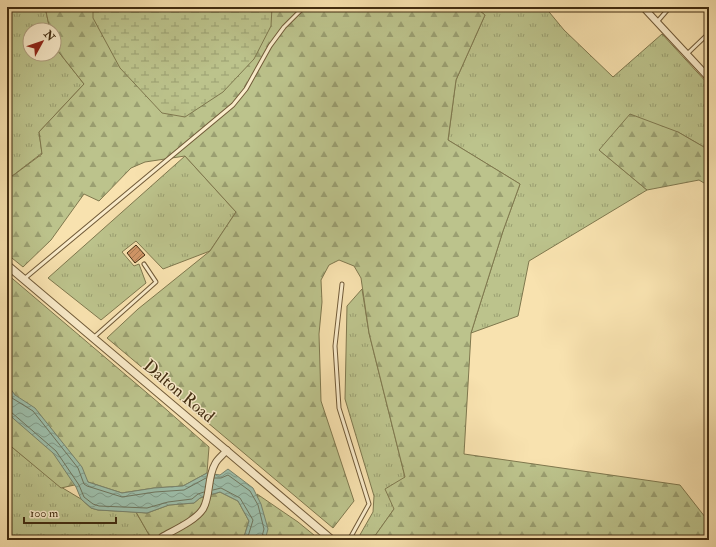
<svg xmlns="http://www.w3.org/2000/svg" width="716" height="547" viewBox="0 0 716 547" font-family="'IM FELL Double Pica',serif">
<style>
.grass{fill:url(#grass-tufts);stroke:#7f784e}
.forest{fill:url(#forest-firs);stroke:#7f784e}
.wetland{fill:url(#wetland-marsh);stroke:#7f784e}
.water{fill:url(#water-waves);stroke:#79846d}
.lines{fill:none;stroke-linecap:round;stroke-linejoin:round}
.shore{stroke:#70765e;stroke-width:1}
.building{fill:url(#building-hatch);stroke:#422d11}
.service-casing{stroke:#705a38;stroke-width:5}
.minor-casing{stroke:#705a38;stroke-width:8}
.tertiary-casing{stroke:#705a38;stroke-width:9}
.service{stroke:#faeccb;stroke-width:3}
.minor{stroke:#faeccb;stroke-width:6}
.tertiary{stroke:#faeccb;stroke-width:7}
.labels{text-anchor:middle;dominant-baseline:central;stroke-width:3;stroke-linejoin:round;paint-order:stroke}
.street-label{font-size:17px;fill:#422d11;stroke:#faeccb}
</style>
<defs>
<pattern id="grass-tufts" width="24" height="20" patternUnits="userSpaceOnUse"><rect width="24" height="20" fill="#bcc38c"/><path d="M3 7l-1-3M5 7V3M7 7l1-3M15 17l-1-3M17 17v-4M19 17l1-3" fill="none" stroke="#9a9f71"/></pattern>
<pattern id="forest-firs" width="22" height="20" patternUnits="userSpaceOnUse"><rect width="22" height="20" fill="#bcc38c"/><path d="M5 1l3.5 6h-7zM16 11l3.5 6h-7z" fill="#9a9f71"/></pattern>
<pattern id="wetland-marsh" width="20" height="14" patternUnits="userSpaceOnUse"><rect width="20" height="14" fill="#bcc38c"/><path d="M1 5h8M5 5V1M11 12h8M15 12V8" fill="none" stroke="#9a9f71"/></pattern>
<pattern id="water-waves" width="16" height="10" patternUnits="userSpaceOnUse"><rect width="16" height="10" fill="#9dbeaa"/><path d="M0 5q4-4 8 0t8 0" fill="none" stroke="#829b89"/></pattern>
<pattern id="building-hatch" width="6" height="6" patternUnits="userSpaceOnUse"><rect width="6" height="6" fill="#d29768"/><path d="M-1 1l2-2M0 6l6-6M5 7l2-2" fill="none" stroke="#ac7c54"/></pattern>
</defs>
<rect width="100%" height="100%" fill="#f8e2af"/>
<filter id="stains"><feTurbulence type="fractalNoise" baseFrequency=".005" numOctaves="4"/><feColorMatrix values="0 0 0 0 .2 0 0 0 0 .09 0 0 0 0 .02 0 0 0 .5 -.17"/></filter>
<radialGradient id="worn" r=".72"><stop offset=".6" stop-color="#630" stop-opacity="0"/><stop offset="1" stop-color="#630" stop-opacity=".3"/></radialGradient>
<g class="grass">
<path d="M7 7H45L50 30H30V54H54V46L84 84 39 132 42 153 7 180Z"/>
<path d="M475 7H545L564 30 613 77 662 34 709 85V150L678 132 599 150 647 190 529 261 518 316 471 333 503 231 520 184 448 140 456 80 485 15Z"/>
<path d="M185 156 236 212 210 251 163 269 136 241 122 252 134 266 139 264 146 283 101 320 48 278Z"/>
<path d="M362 289 369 333 405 477 394 509 372 540H357L373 512 374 496 345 399 347 306Z"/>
<path d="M7 443 61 487 81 499 91 508 98 510 136 512 152 540H7Z"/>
</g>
<g class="forest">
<path d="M45 7H475L485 15 456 80 448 140 520 184 503 231 471 333 464 454 680 485 709 522V540H372L394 509 385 489 405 477 369 333 361 278 354 266 339 260 329 265 321 280 322 302 319 334 321 401 354 501 333 528 107 338 138 309 210 251 236 212 185 156 145 162 131 168 99 201 84 194 51 240 23 267 7 254V180L42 154 39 132 84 84 54 46V30H50Z"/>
<path d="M630 114 678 132 709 150V186L699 180 647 190 599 150Z"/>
<path d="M7 274 160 404 209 447 207 473 183 486 154 488 122 493 88 482 61 488 7 443Z"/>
<path d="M220 492 238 501 249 521 243 540H152L136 512 147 513 169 505 194 503 200 498Z"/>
<path d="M257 494 298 522 320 540H264Z"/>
</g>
<path class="wetland" d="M93 7H272L271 26 254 59 223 92 185 117 162 113 120 68 93 18Z"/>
<path class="water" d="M7 384 15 395 35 408 82 467 88 482 122 493 154 488 183 486 207 473 220 475 228 469 253 488 261 504 268 529 265 540H243L249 521 238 501 220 492 200 498 194 503 169 505 147 513 98 510 91 508 81 499 76 487 53 453 7 413Z"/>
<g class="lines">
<g class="shore">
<path d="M7 390 12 398 33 411 78 468 84 484 87 486 122 497 155 492 184 490 206 478"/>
<path d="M7 411 11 412 56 451 79 485 84 497 93 504 99 506 147 508 168 502 192 499 198 494 204 492"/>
<path d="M214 478H221L228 475 250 491 258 505 264 529 261 540"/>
<path d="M213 490 221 488 240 498 253 520 247 540"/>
</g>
</g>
<path class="building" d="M136 245 145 255 135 263 127 253Z"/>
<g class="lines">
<defs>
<g id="service">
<path d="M657 22 670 7"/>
<path d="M687 54 709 33"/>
<path d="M24 279 233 105 246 89 270 46 284 27 304 7"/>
<path d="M342 284 335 346 339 408 369 504 349 540"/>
<path d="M93 338 156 282 144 264"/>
</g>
<g id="minor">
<path d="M643 7 709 78"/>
<path d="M159 540 162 537C174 530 195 521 203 509 211 495 207 478 215 464 217 459 223 455 227 450"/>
</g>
<path id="tertiary" d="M7 265 332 540"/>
</defs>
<use href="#service" class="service-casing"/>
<use href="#minor" class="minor-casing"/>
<use href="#tertiary" class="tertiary-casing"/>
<use href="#service" class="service"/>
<use href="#minor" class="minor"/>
<use href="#tertiary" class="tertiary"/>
</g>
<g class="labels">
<g class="street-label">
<text transform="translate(179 391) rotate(40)">Dalton Road</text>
</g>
</g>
<rect width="716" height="547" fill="none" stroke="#f8e2af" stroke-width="24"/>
<rect x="8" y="8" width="700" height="531" fill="none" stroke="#422d11" stroke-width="2"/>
<rect x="12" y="12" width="692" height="523" fill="none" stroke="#422d11"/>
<g transform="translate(42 42) rotate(50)"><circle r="19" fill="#faeccb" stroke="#b0a081"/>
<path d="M0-3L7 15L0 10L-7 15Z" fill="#8f2418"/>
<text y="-6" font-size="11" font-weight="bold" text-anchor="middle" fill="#422d11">N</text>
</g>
<path d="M24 517v6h92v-6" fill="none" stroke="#422d11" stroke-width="2"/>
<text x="30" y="517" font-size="12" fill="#422d11" stroke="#faeccb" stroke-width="3" paint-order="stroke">100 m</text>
<rect width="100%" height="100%" filter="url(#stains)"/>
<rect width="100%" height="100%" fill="url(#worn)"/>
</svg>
